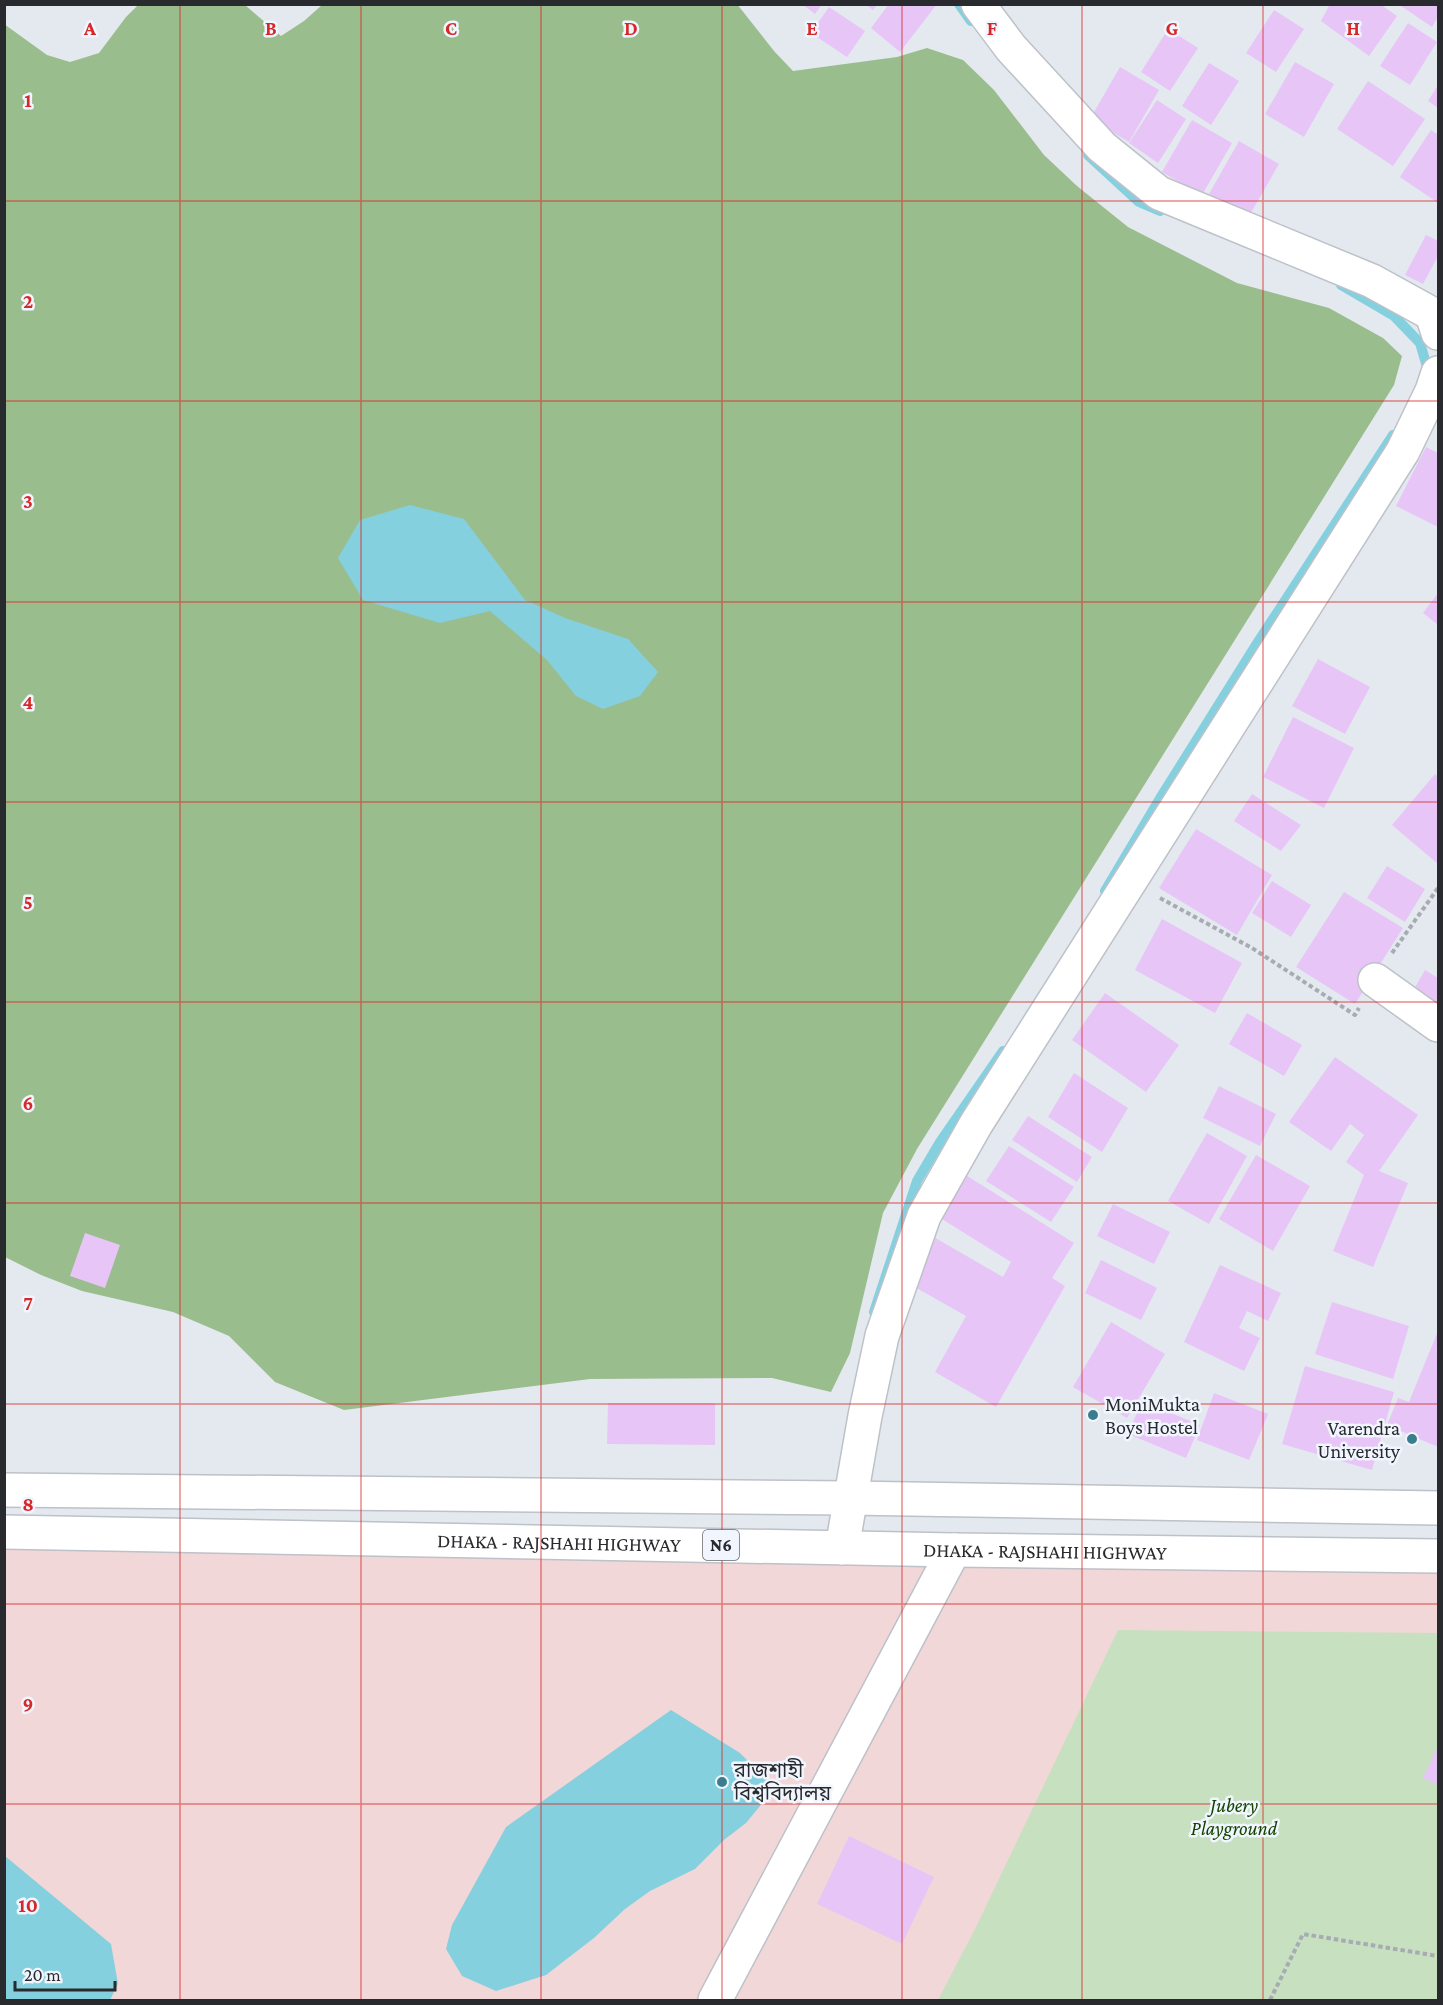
<svg xmlns="http://www.w3.org/2000/svg" width="1443" height="2005" viewBox="0 0 1443 2005" font-family="'Crimson Pro','Noto Sans Bengali',serif">
<style>
.education{fill:#f2d7d8}
.green{fill:#c7e0c0}
.forest{fill:#9abd8e}
.water{fill:#85d0de}
.lines{fill:none;stroke-linecap:round;stroke-linejoin:round}
.stream{stroke:#85d0de;stroke-width:10}
.building{fill:#e8c5f7}
.minor-casing{stroke:#bdc1c8;stroke-width:36}
.highway-casing{stroke:#bdc1c8;stroke-width:36}
.path{stroke:#a8abb1;stroke-width:4;stroke-dasharray:4.5 3;stroke-linecap:butt}
.minor{stroke:#fff;stroke-width:33}
.highway{stroke:#fff;stroke-width:33}
.grid{fill:none;stroke:#d62828;stroke-width:1.5;stroke-opacity:0.55}
.poi-dot{fill:#3a7e8d;stroke:#f1f6fe;stroke-width:2}
.labels{text-anchor:middle;dominant-baseline:central;stroke-width:5;stroke-linejoin:round;paint-order:stroke}
.shield{fill:#f1f6fe;stroke:#65676c;stroke-width:1.5}
.shield-label{font-size:18px;font-weight:bold;fill:#292a2d}
.poi-label{font-size:20px;fill:#292a2d;stroke:#f1f6fe;text-anchor:start}
.street-label{font-size:20px;fill:#292a2d;stroke:#f1f6fe}
.park-label{font-size:20px;font-style:italic;fill:#144300;stroke:#f1f6fe}
.grid-label{font-size:20px;text-anchor:middle;font-weight:bold;fill:#d62828;stroke:#f1f6fe;stroke-width:5;stroke-linejoin:round;paint-order:stroke}
</style>
<rect width="100%" height="100%" fill="#e4e9f0"/>
<path class="education" d="M5 1540 1438 1563V2000H5Z"/>
<path class="green" d="M1118 1630 1438 1633V2000H938L975 1929Z"/>
<path class="forest" d="M737 4 774 51 793 71 897 57 927 48 963 60 994 90 1044 155 1077 186 1128 227 1237 283 1329 308 1383 338 1402 356 1394 385 917 1149 883 1213 850 1353 831 1392 772 1378 590 1379 344 1410 275 1382 229 1336 173 1312 82 1291 41 1275 5 1257 4 24 47 55 70 62 99 53 126 17 138 5H245L281 36 304 21 322 5Z"/>
<g class="water">
<path d="M410 505 464 519 525 600 565 618 628 639 658 672 640 696 603 709 576 696 547 660 490 611 440 623 363 600 338 558 360 520Z"/>
<path d="M671 1710 740 1753 775 1788 746 1823 724 1840 695 1869 650 1891 625 1909 594 1938 546 1975 496 1991 462 1976 446 1949 452 1925 506 1827Z"/>
<path d="M5 1856 111 1944 118 1984 110 2000H5Z"/>
</g>
<g class="lines">
<g class="stream">
<path d="M959 4 971 21"/>
<path d="M1088 155 1139 202 1160 211"/>
<path d="M1341 285 1394 316 1420 343 1428 370 1426 374"/>
<path d="M1105 891 1159 800 1256 645 1393 435"/>
<path d="M874 1312 917 1181 940 1142 1003 1051"/>
</g>
</g>
<g class="building">
<path d="M802 4H822L815 14Z"/>
<path d="M865 4H878L873 10Z"/>
<path d="M889 4H937L900 52 871 28Z"/>
<path d="M1330 4H1380L1397 16 1369 56 1321 21Z"/>
<path d="M1398 4H1438V17L1432 27Z"/>
<path d="M829 7 865 31 847 57 811 33Z"/>
<path d="M1274 10 1304 29 1276 72 1246 53Z"/>
<path d="M1408 23 1437 42 1410 85 1380 66Z"/>
<path d="M1168 29 1198 48 1170 91 1141 72Z"/>
<path d="M1295 62 1334 84 1304 137 1265 114Z"/>
<path d="M1209 63 1239 81 1211 125 1182 106Z"/>
<path d="M1120 67 1159 90 1129 142 1090 119Z"/>
<path d="M1368 81 1425 119 1393 166 1337 129Z"/>
<path d="M1438 85V108L1428 101Z"/>
<path d="M1157 100 1186 119 1158 163 1129 143Z"/>
<path d="M1192 120 1232 143 1202 195 1162 172Z"/>
<path d="M1431 130 1438 135V203L1400 177Z"/>
<path d="M1239 141 1279 164 1249 216 1209 194Z"/>
<path d="M1426 235 1438 241V256L1423 284 1405 275Z"/>
<path d="M1426 447 1438 453V527L1396 506Z"/>
<path d="M1438 593V625L1423 613Z"/>
<path d="M1318 659 1370 687 1345 734 1292 706Z"/>
<path d="M1293 717 1354 748 1324 808 1263 777Z"/>
<path d="M1435 774 1438 777V864L1392 825Z"/>
<path d="M1252 794 1301 825 1281 851 1234 821Z"/>
<path d="M1196 829 1272 875 1237 935 1159 888Z"/>
<path d="M1387 866 1425 889 1405 922 1367 898Z"/>
<path d="M1272 881 1311 905 1291 937 1252 913Z"/>
<path d="M1344 892 1403 928 1355 1004 1296 967Z"/>
<path d="M1162 919 1242 963 1215 1013 1135 970Z"/>
<path d="M1425 970 1438 978V1010L1410 996Z"/>
<path d="M1105 993 1179 1045 1146 1092 1072 1040Z"/>
<path d="M1247 1013 1302 1045 1284 1076 1229 1044Z"/>
<path d="M1335 1057 1418 1115 1379 1171 1408 1183 1373 1267 1333 1251 1364 1175 1346 1162 1364 1135 1350 1124 1331 1151 1289 1122Z"/>
<path d="M1074 1073 1128 1108 1102 1152 1048 1117Z"/>
<path d="M1219 1086 1276 1114 1260 1146 1203 1118Z"/>
<path d="M1028 1116 1092 1157 1077 1182 1012 1140Z"/>
<path d="M1207 1133 1247 1156 1209 1224 1168 1201Z"/>
<path d="M1009 1146 1074 1187 1051 1222 986 1181Z"/>
<path d="M1256 1155 1310 1186 1273 1251 1219 1219Z"/>
<path d="M964 1174 1074 1243 1052 1278 1065 1286 996 1407 935 1372 966 1316 906 1282 932 1236 1003 1277 1011 1262 937 1216Z"/>
<path d="M1113 1204 1170 1232 1154 1264 1097 1236Z"/>
<path d="M85 1233 120 1245 105 1288 70 1276Z"/>
<path d="M1101 1260 1157 1288 1141 1320 1085 1293Z"/>
<path d="M1220 1265 1281 1293 1268 1321 1247 1311 1239 1328 1260 1338 1244 1371 1184 1342Z"/>
<path d="M1332 1302 1409 1326 1393 1379 1315 1354Z"/>
<path d="M1111 1322 1165 1354 1127 1418 1073 1387Z"/>
<path d="M1438 1331V1447L1387 1425 1398 1398 1409 1402Z"/>
<path d="M1305 1366 1394 1392 1372 1470 1282 1444Z"/>
<path d="M1214 1393 1268 1414 1249 1460 1197 1440Z"/>
<path d="M1142 1401 1200 1425 1186 1458 1128 1434Z"/>
<path d="M608 1403H715V1445L607 1444Z"/>
<path d="M1438 1746V1785L1423 1778Z"/>
<path d="M849 1836 934 1877 902 1944 817 1904Z"/>
</g>
<g class="lines">
<defs>
<g id="minor">
<path d="M978 4 1011 48 1102 147 1159 193 1372 281 1432 314 1438 333"/>
<path d="M1375 980 1438 1025"/>
<path d="M842 1548 865 1416 882 1336 924 1216 976 1124 1403 451 1432 391 1438 373"/>
<path d="M715 2000 954 1550"/>
</g>
<g id="highway">
<path d="M4 1490 849 1498 1438 1508"/>
<path id="s1" d="M4 1532 954 1550 1438 1556"/>
</g>
</defs>
<use href="#minor" class="minor-casing"/>
<use href="#highway" class="highway-casing"/>
<g class="path">
<path d="M1160 898 1252 948 1355 1015 1359 1008"/>
<path d="M1392 953 1438 888"/>
<path d="M1270 2000 1303 1934 1438 1956"/>
</g>
<use href="#minor" class="minor"/>
<use href="#highway" class="highway"/>
</g>
<path class="grid" d="M180 4V2000M361 4V2000M541 4V2000M722 4V2000M902 4V2000M1082 4V2000M1263 4V2000M4 201H1438M4 401H1438M4 602H1438M4 802H1438M4 1002H1438M4 1203H1438M4 1404H1438M4 1604H1438M4 1804H1438"/>
<g class="poi-dot">
<circle cx="1093" cy="1415" r="6"/>
<circle cx="1412" cy="1439" r="6"/>
<circle cx="722" cy="1782" r="6"/>
</g>
<g class="labels">
<rect class="shield" x="703" y="1530" width="36" height="30" rx="4.5"/>
<g class="shield-label">
<text x="721" y="1545">N6</text>
</g>
<g class="poi-label">
<text x="1105" y="1404">MoniMukta<tspan x="1105" dy="23">Boys Hostel</tspan></text>
<text x="1400" y="1428" text-anchor="end">Varendra<tspan x="1400" dy="23">University</tspan></text>
<text x="734" y="1770">রাজশাহী<tspan x="734" dy="23">বিশ্ববিদ্যালয়</tspan></text>
</g>
<g class="street-label">
<text stroke="none"><textPath href="#s1" startOffset="555">DHAKA - RAJSHAHI HIGHWAY</textPath></text>
<text stroke="none"><textPath href="#s1" startOffset="1041">DHAKA - RAJSHAHI HIGHWAY</textPath></text>
</g>
<g class="park-label">
<text x="1234" y="1805">Jubery<tspan x="1234" dy="23">Playground</tspan></text>
</g>
</g>
<g class="grid-label">
<text x="90" y="35">A</text>
<text x="271" y="35">B</text>
<text x="451" y="35">C</text>
<text x="631" y="35">D</text>
<text x="812" y="35">E</text>
<text x="992" y="35">F</text>
<text x="1172" y="35">G</text>
<text x="1353" y="35">H</text>
<text x="28" y="107">1</text>
<text x="28" y="308">2</text>
<text x="28" y="508">3</text>
<text x="28" y="709">4</text>
<text x="28" y="909">5</text>
<text x="28" y="1110">6</text>
<text x="28" y="1310">7</text>
<text x="28" y="1511">8</text>
<text x="28" y="1711">9</text>
<text x="28" y="1912">10</text>
</g>
<rect width="1443" height="2005" fill="none" stroke="#292a2d" stroke-width="12"/>
<path d="M15 1981v9h100v-9" fill="none" stroke="#292a2d" stroke-width="3"/>
<text x="24" y="1981" font-size="18" fill="#292a2d" stroke="#f1f6fe" stroke-width="4.5" paint-order="stroke">20 m</text>
</svg>
